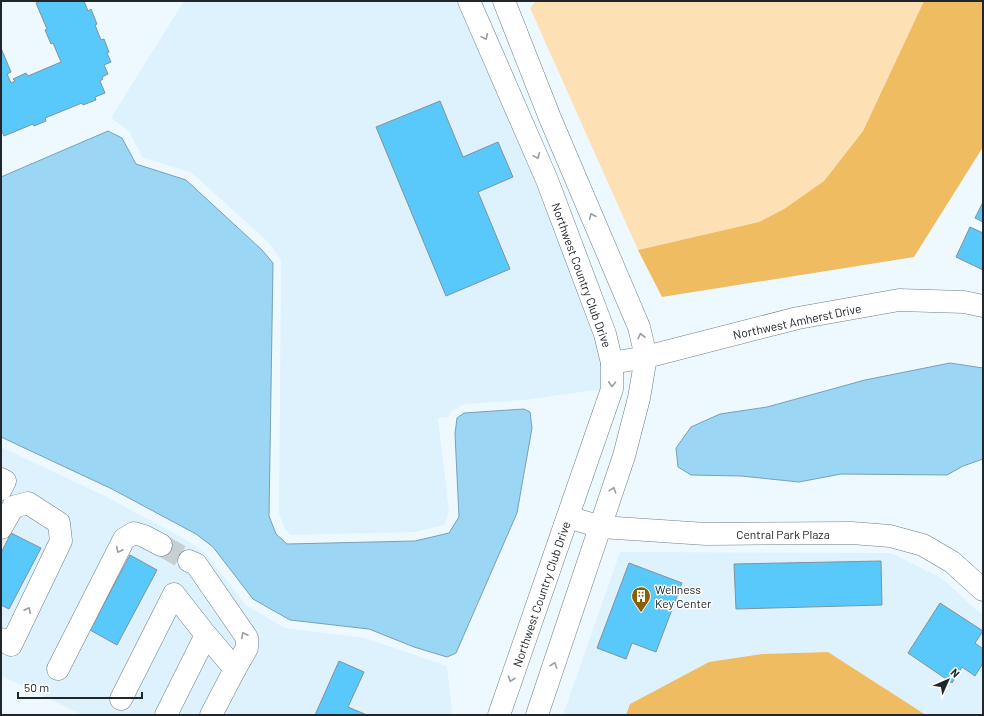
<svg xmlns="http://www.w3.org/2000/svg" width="984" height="716" viewBox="0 0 984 716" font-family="Barlow,sans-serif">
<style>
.built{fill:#def2fe}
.green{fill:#fde1b4}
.forest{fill:#efbc61}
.water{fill:#9bd6f5;stroke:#76a1b8}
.building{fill:#59c8fa;stroke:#82929b}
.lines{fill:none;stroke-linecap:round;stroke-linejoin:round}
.minor-tunnel{stroke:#c5cfd4;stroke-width:22;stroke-dasharray:22 11;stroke-linecap:butt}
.minor-casing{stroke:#6d7e86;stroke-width:23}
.minor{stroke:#fff;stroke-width:22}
.oneway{stroke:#9b9d9f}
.labels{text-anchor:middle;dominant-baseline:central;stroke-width:3;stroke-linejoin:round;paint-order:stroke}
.street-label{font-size:12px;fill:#20262a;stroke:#fff}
.poi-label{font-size:12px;fill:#20262a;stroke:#fff;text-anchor:start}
</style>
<rect width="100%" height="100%" fill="#eef9ff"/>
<g class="built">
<path d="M184 1H459L539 184 597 337 603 365V389L524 400 465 404 452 411 448 417 438 418 449 512 444 525 415 532 291 535 284 528 279 513 281 260 269 243 192 173 142 157 129 131 111 118Z"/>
<path d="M1 447 107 497 190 542 206 554 246 605 285 628 365 638 447 666 452 712 450 715H82L6 678 1 674Z"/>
<path d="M620 552 891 553 943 579 975 609 983 614V715H926L828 652 762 654 709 662 630 704 626 715H563Z"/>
</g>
<path class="green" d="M536 1H924L863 131 824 181 784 209 759 222 638 250 530 8Z"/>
<g class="forest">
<path d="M924 1H983V147L914 257 662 297 638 250 759 222 784 209 824 181 863 131Z"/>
<path d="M828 652 926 715H626L630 704 709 662 762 654Z"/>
</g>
<g class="water">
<path d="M108 131 122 138 136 164 186 180 262 250 273 263 269 516 276 534 287 544 415 541 449 533 459 517 455 434 457 418 464 413 524 409 530 412 532 428 517 513 456 653 447 657 414 647 369 629 290 620 253 599 213 547 196 534 112 489 1 437V177Z"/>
<path d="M950 363 983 368V459L963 466 947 475 841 474 799 482 741 476 691 475 678 467 676 448 691 427 720 414 767 407 865 380Z"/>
</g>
<g class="building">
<path d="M40 1H84L88 11 91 9 97 24 95 25 101 40 104 39 109 52 107 53 111 62 104 65 108 74 102 77 103 79 100 81 105 93 95 97 96 100 83 105 82 103 45 118 46 121 34 126 33 124 4 136 1 129V48L11 72 7 74 11 83 15 81 13 79 26 73 28 76 61 62 53 43 51 44 45 30 47 29 36 3Z"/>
<path d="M440 101 463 157 498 142 513 177 478 192 510 269 446 296 376 127Z"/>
<path d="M983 202V222L975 218Z"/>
<path d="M970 227 983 233V270L956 257Z"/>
<path d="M11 533 41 548 9 609 1 605V553Z"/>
<path d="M130 555 157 570 117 645 90 630Z"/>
<path d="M881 561 882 605 736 609 734 564Z"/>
<path d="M629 563 682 583 656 652 632 643 626 659 597 648Z"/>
<path d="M940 603 983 631 975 643 983 649V663L975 676 962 667 952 683 908 653Z"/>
<path d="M339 661 364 672 348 707 367 715H315Z"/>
</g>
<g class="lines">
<path class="minor-tunnel" d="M161 545 189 561"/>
<defs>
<g id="minor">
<path d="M469 1 547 180 605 334 612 363V389L499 715"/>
<path d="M504 1 550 118 639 327 646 357 639 398 624 456 537 715"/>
<path d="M612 363 646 357 798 318 899 300 964 302 983 306"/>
<path d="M1 479 5 481 1 489"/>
<path d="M568 517 601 527 706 534 852 533 890 536 923 545 952 562 983 590"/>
<path d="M1 528 13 507 28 503 59 523 61 541 11 645 1 639"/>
<path d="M189 561 196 564 247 638V648L235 669"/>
<path d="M206 635 235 669 211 715"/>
<path d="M58 669 124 539 134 533 144 536 161 545"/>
<path d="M121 699 174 594 206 635 166 715"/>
</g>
</defs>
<use href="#minor" class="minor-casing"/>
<use href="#minor" class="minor"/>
</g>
<defs><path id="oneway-chevron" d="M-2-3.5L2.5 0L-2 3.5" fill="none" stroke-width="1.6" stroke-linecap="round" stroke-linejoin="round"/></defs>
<g class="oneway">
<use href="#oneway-chevron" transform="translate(485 37) rotate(66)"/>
<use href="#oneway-chevron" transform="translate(537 156) rotate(66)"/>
<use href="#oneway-chevron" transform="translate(592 216) rotate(-113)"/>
<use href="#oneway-chevron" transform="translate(641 336) rotate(-103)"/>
<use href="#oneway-chevron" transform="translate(612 384) rotate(93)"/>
<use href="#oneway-chevron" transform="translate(613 490) rotate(-72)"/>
<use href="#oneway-chevron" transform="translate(119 550) rotate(117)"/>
<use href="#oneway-chevron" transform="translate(28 610) rotate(-64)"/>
<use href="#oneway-chevron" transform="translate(244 635) rotate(-117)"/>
<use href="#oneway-chevron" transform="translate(554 665) rotate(-71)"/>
<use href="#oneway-chevron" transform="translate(511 679) rotate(109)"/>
</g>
<defs>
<symbol id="building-pin" viewBox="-11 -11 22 30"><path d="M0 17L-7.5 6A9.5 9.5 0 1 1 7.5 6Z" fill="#896000" stroke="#fff"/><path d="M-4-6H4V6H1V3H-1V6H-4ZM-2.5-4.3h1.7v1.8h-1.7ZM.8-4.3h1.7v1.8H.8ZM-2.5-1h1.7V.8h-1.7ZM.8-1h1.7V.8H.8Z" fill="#fff"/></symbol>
</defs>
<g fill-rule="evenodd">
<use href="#building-pin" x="630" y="585" width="22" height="30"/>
</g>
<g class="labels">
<g class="street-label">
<text transform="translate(582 275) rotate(70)">Northwest Country Club Drive</text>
<text transform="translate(797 321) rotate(-12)">Northwest Amherst Drive</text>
<text x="783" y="534">Central Park Plaza</text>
<text transform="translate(541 594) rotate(-71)">Northwest Country Club Drive</text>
</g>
<g class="poi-label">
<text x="655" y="589">Wellness<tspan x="655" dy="14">Key Center</tspan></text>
</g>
</g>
<rect width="984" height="716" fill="none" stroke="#20262a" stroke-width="4"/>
<g transform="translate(948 680) rotate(45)" stroke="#ffffff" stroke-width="3" paint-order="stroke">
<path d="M0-3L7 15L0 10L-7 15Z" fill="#20262a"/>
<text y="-6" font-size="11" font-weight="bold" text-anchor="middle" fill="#20262a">N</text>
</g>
<path d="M18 692v6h124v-6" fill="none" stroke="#20262a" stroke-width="2"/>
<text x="24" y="692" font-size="12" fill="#20262a" stroke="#ffffff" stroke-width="3" paint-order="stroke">50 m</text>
</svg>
